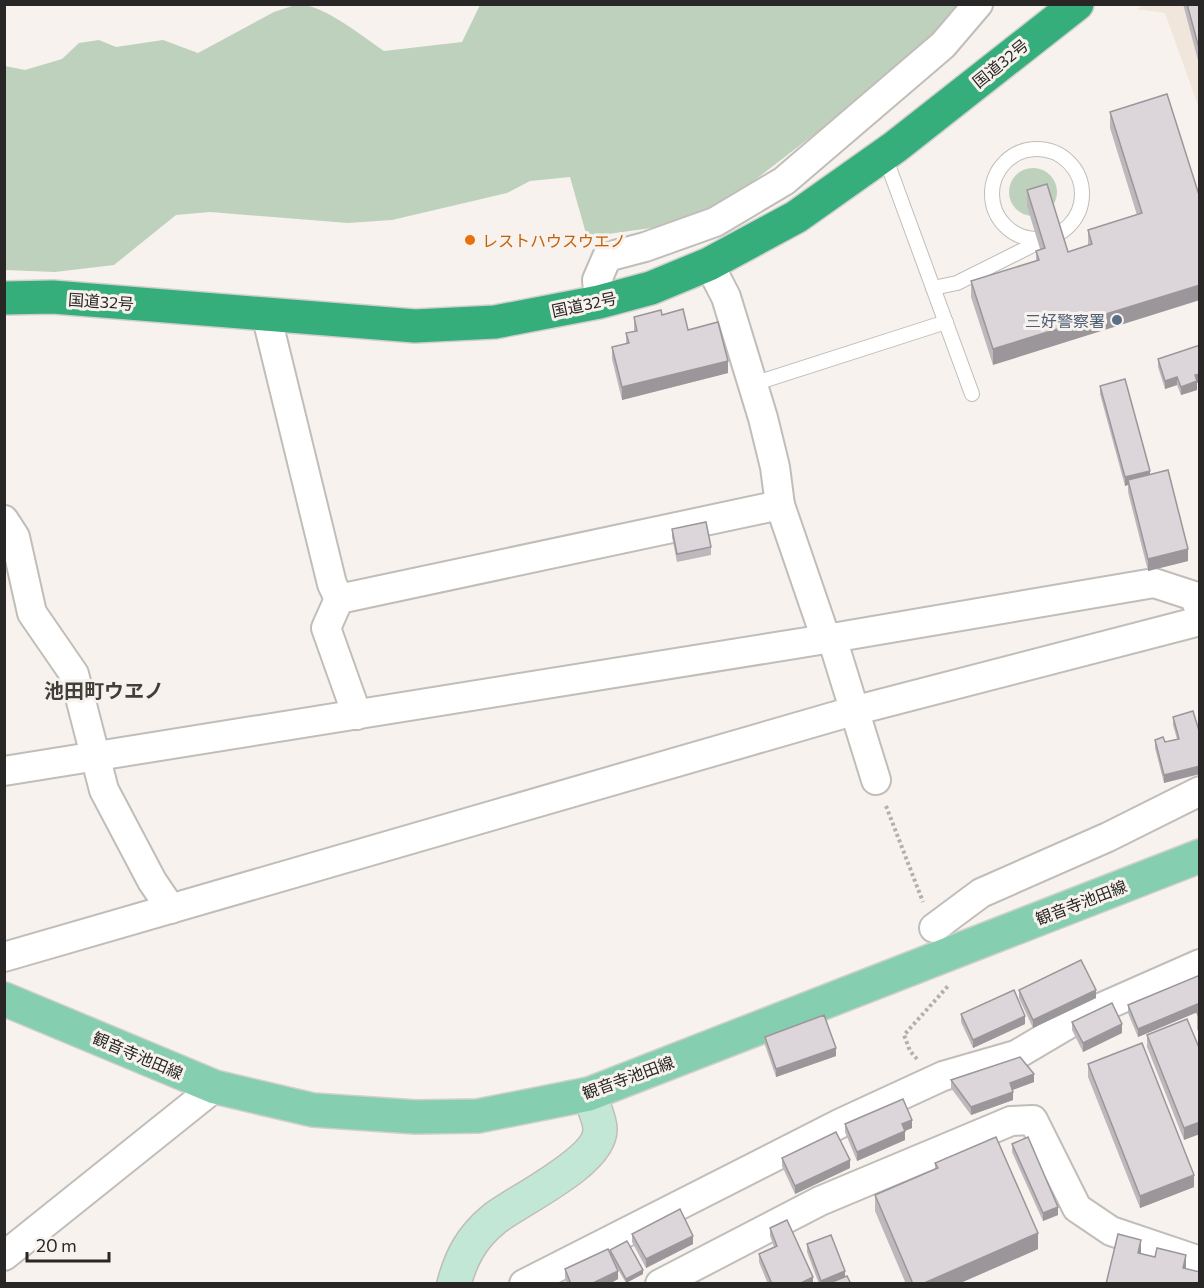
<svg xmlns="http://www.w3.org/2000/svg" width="1204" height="1288" viewBox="0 0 1204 1288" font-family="Commissioner,'Noto Sans JP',sans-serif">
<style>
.built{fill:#f1e6db}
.green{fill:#bed1bd}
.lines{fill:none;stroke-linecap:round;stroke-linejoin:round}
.lane-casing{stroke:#c1bdb8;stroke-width:16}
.street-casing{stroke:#c1bdb8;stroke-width:32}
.secondary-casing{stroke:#c1bdb8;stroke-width:36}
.primary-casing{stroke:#d0cfcf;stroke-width:36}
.highway-casing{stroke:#d0cfcf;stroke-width:36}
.path{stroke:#b3afab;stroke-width:4;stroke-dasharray:3 3;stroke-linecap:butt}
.lane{stroke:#fff;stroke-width:14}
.street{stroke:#fff;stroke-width:28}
.secondary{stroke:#c3e7d7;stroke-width:33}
.primary{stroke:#86ceb0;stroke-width:33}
.highway{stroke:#36ae7b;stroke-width:33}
.wall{fill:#bdb8bb}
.shaded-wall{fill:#9a9699}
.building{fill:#dcd6da;stroke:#9a9699;stroke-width:1.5}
.food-dot{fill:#e8710a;stroke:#f7f2ed;stroke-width:2}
.service-dot{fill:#5c6f8a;stroke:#f7f2ed;stroke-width:2}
.labels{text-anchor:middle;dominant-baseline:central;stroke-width:6;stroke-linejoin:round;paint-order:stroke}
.street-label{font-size:16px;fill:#292725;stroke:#f7f2ed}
.food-label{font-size:16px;fill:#c56008;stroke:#f7f2ed;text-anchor:start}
.service-label{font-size:16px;fill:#4e5e75;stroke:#f7f2ed;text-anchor:end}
.quarter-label{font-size:20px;font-weight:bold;fill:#423e3a;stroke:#f7f2ed}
</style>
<rect width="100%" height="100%" fill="#f7f2ed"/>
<path class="built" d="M1143 5H1199V108L1165 13 1137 9Z"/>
<g class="green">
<path d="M298 4C324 5 362 36 384 51L462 42 480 5H964L929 46 725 203 665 226 587 237 570 177 530 181 507 193 392 220 348 223 210 212 176 215 114 265 55 272 5 270V66L25 70 62 59 79 43 99 40 116 47 163 40 198 53 274 12Z"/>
<circle cx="1033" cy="192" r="24"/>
</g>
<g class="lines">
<defs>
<g id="lane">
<circle cx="1037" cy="194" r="45"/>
<path d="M884 154 972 394"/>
<path d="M933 288 957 283 1041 241"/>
<path d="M753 384 946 322"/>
</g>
<g id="street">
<path d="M709 264 726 297 763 418 775 467 780 505 826 639"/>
<path d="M599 302 597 280 607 257 645 247 715 222 784 181 943 45 978 4"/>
<path d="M266 314 332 584 339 599"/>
<path d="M4 520 15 537 32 613 74 674 104 790 152 881 171 909"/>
<path d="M832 638 876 780"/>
<path d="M357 715 326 628 339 599 780 505"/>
<path d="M4 771 832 638 1154 583 1194 596 1200 611"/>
<path d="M934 928 981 893 1108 837 1200 791"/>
<path d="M4 957 853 711 1200 621"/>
<path d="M4 1256 215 1087"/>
<path d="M524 1284 841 1123 943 1076 1016 1055 1082 1016 1200 964"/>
<path d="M660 1284 820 1201 1011 1121 1033 1120 1077 1208 1111 1231 1200 1261"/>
</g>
<path id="secondary" d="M454 1284C461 1257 472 1237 494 1219 518 1200 601 1162 600 1129 600 1118 592 1104 589 1094"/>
<path id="primary" d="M4 999 215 1087 313 1110 416 1117 478 1116 589 1094 1200 856"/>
<path id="highway" d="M4 298 53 297 415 326 495 322 599 302 651 288 709 264 796 217 895 147 1077 4"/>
</defs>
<use href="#lane" class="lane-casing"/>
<use href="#street" class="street-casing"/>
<use href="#secondary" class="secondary-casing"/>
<use href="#primary" class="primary-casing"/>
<use href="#highway" class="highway-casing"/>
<g class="path">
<path d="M886 806 923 902"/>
<path d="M917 1059 910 1051 904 1035 948 986"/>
</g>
<use href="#lane" class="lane"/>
<use href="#street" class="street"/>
<use href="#secondary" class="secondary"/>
<use href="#primary" class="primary"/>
<use href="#highway" class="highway"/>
</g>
<g class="wall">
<path d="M1183 4H1200V68Z"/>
<path d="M1110 112 1200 198 993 365 971 297V281L1036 261V251L1040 249 1027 206V190L1068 252 1088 245V230L1137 215 1110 128Z"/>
<path d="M662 315 688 330 728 373 622 400 612 359V347L626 344V333L634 331V317Z"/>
<path d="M1158 359 1197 383V390L1181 395 1177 385 1165 389 1158 367Z"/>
<path d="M1100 386 1150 474 1188 561 1148 571 1128 492V485L1125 486 1100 394Z"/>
<path d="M672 529 711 547V555L677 562 672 537Z"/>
<path d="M1173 717 1200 734 1164 783 1155 748V740L1165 742 1177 739 1173 725Z"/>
<path d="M1200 975V1011L1138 1037 1128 1013V1005Z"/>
<path d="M1019 990 1096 998 1033 1028 1019 998Z"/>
<path d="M1200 1012V1036L1197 1029V1013Z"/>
<path d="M961 1014 1025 1024 973 1048 961 1022Z"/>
<path d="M1072 1022 1122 1033 1083 1052 1072 1030Z"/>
<path d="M1147 1035 1200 1050 1184 1140 1147 1047Z"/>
<path d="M765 1037 836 1056 776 1077 765 1045Z"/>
<path d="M1088 1064 1194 1187 1140 1208 1088 1077Z"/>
<path d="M951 1080 1034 1082 1012 1090 1013 1100 971 1115 951 1088Z"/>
<path d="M845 1124 912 1128 905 1131V1140L857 1161 845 1132Z"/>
<path d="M1012 1144 1058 1215 1043 1221 1012 1152Z"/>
<path d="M782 1158 850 1168 795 1194 782 1166Z"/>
<path d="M935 1163 1038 1249 958 1284H906L875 1211V1195L935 1169Z"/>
<path d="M770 1228 813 1283 815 1284H768L759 1262V1254L774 1247 770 1236Z"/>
<path d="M632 1234 693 1244 646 1268 632 1242Z"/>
<path d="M807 1244 845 1276 851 1284H819L807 1252Z"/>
<path d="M610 1250 643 1274 626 1283 612 1259 618 1279 609 1284H567L565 1278V1269L610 1254Z"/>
</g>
<g class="shaded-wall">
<path d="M1200 285V300L993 365V349Z"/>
<path d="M728 361V373L622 400V387Z"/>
<path d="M1200 374V382L1197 383V390L1181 395V387L1195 375Z"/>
<path d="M1177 377V385L1165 389V381Z"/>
<path d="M1150 471V479L1128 480V485L1125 486V477Z"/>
<path d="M1188 549V561L1148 571V559Z"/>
<path d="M1200 766V774L1164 783V775Z"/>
<path d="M1096 990V998L1033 1028V1020Z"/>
<path d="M1200 1003V1011L1138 1037V1029Z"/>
<path d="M1025 1016V1024L973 1048V1040Z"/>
<path d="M1122 1024V1033L1083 1052V1043Z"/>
<path d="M836 1048V1056L776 1077V1069Z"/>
<path d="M1034 1074V1082L1010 1091V1083Z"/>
<path d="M1013 1092V1100L971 1115V1107Z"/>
<path d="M912 1120V1128L902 1132V1124Z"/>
<path d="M1200 1122V1134L1184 1140V1128Z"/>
<path d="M905 1131V1140L857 1161V1152Z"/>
<path d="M850 1160V1168L795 1194V1186Z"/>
<path d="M1194 1175V1187L1140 1208V1196Z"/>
<path d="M1058 1207V1215L1043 1221V1213Z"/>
<path d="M1038 1233V1249L958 1284H922Z"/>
<path d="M693 1236V1244L646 1268V1259Z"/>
<path d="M1141 1240V1256L1138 1253Z"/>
<path d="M1186 1255V1271L1183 1268Z"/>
<path d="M643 1270V1274L626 1283V1279Z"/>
<path d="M618 1271V1279L609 1284H591Z"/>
<path d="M845 1271V1280L835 1284H821V1281Z"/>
<path d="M813 1277V1284H799Z"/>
</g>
<g class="building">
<path d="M1187 4H1200V52Z"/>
<path d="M1167 94 1200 198V285L993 349 971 281 1039 260 1036 251 1045 248 1027 190 1047 184 1068 252 1092 244 1088 230 1142 213 1110 112Z"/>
<path d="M683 309 688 330 718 322 728 361 622 387 612 347 629 343 626 333 637 331 634 317 661 310 662 315Z"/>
<path d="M1200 345V374L1195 375 1197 381 1181 387 1177 377 1165 381 1158 359Z"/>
<path d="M1125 379 1150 471 1125 477 1100 386Z"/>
<path d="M1168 470 1188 549 1148 559 1128 480Z"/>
<path d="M706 522 711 547 677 554 672 529Z"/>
<path d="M1193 711 1200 734V766L1164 775 1155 740 1163 737 1165 742 1179 739 1173 717Z"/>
<path d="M1081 960 1096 990 1033 1020 1019 990Z"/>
<path d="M1200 975V1003L1138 1029 1128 1005Z"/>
<path d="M1014 990 1025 1016 973 1040 961 1014Z"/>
<path d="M1112 1003 1122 1024 1083 1043 1072 1022Z"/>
<path d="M1200 1012V1020L1197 1013Z"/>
<path d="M824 1015 836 1048 776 1069 765 1037Z"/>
<path d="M1187 1019 1200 1050V1122L1184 1128 1147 1035Z"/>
<path d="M1142 1043 1194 1175 1140 1196 1088 1064Z"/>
<path d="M1020 1057 1034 1074 1010 1083 1013 1092 971 1107 951 1080Z"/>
<path d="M903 1099 912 1120 902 1124 905 1131 857 1152 845 1124Z"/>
<path d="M836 1132 850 1160 795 1186 782 1158Z"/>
<path d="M996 1137 1038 1233 922 1284H913L875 1195 938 1168 935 1163Z"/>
<path d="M1028 1137 1058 1207 1043 1213 1012 1144Z"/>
<path d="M680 1209 693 1236 646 1259 632 1234Z"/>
<path d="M787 1220 813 1277 799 1284H772L759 1254 777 1246 770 1228Z"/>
<path d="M1118 1234 1141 1240 1138 1253 1155 1257 1157 1248 1186 1255 1183 1268 1200 1272V1284H1106Z"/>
<path d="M831 1235 845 1271 821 1281 807 1244Z"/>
<path d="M627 1241 643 1270 626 1279 610 1250Z"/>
<path d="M608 1249 618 1271 591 1284H571L565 1269Z"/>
<path d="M847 1276 851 1284H827Z"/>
</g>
<circle class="food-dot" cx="470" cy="240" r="6"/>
<circle class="service-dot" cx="1117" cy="320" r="6"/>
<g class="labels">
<g class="street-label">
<text transform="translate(1000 63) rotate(-39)">国道32号</text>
<text transform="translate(101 301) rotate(4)">国道32号</text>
<text transform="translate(584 304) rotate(-12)">国道32号</text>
<text transform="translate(1081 902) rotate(-21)">観音寺池田線</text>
<text transform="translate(138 1055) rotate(23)">観音寺池田線</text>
<text transform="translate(628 1077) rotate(-20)">観音寺池田線</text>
</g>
<g class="food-label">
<text x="482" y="240">レストハウスウエノ</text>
</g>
<g class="service-label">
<text x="1105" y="320">三好警察署</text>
</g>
<g class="quarter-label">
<text x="104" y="690">池田町ウヱノ</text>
</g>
</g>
<rect width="1204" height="1288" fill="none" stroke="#292725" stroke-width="12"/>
<path d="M27 1252v9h82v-9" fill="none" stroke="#292725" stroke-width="3"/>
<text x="36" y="1252" font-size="18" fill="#292725" stroke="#f7f2ed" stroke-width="4.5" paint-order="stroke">20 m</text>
</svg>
